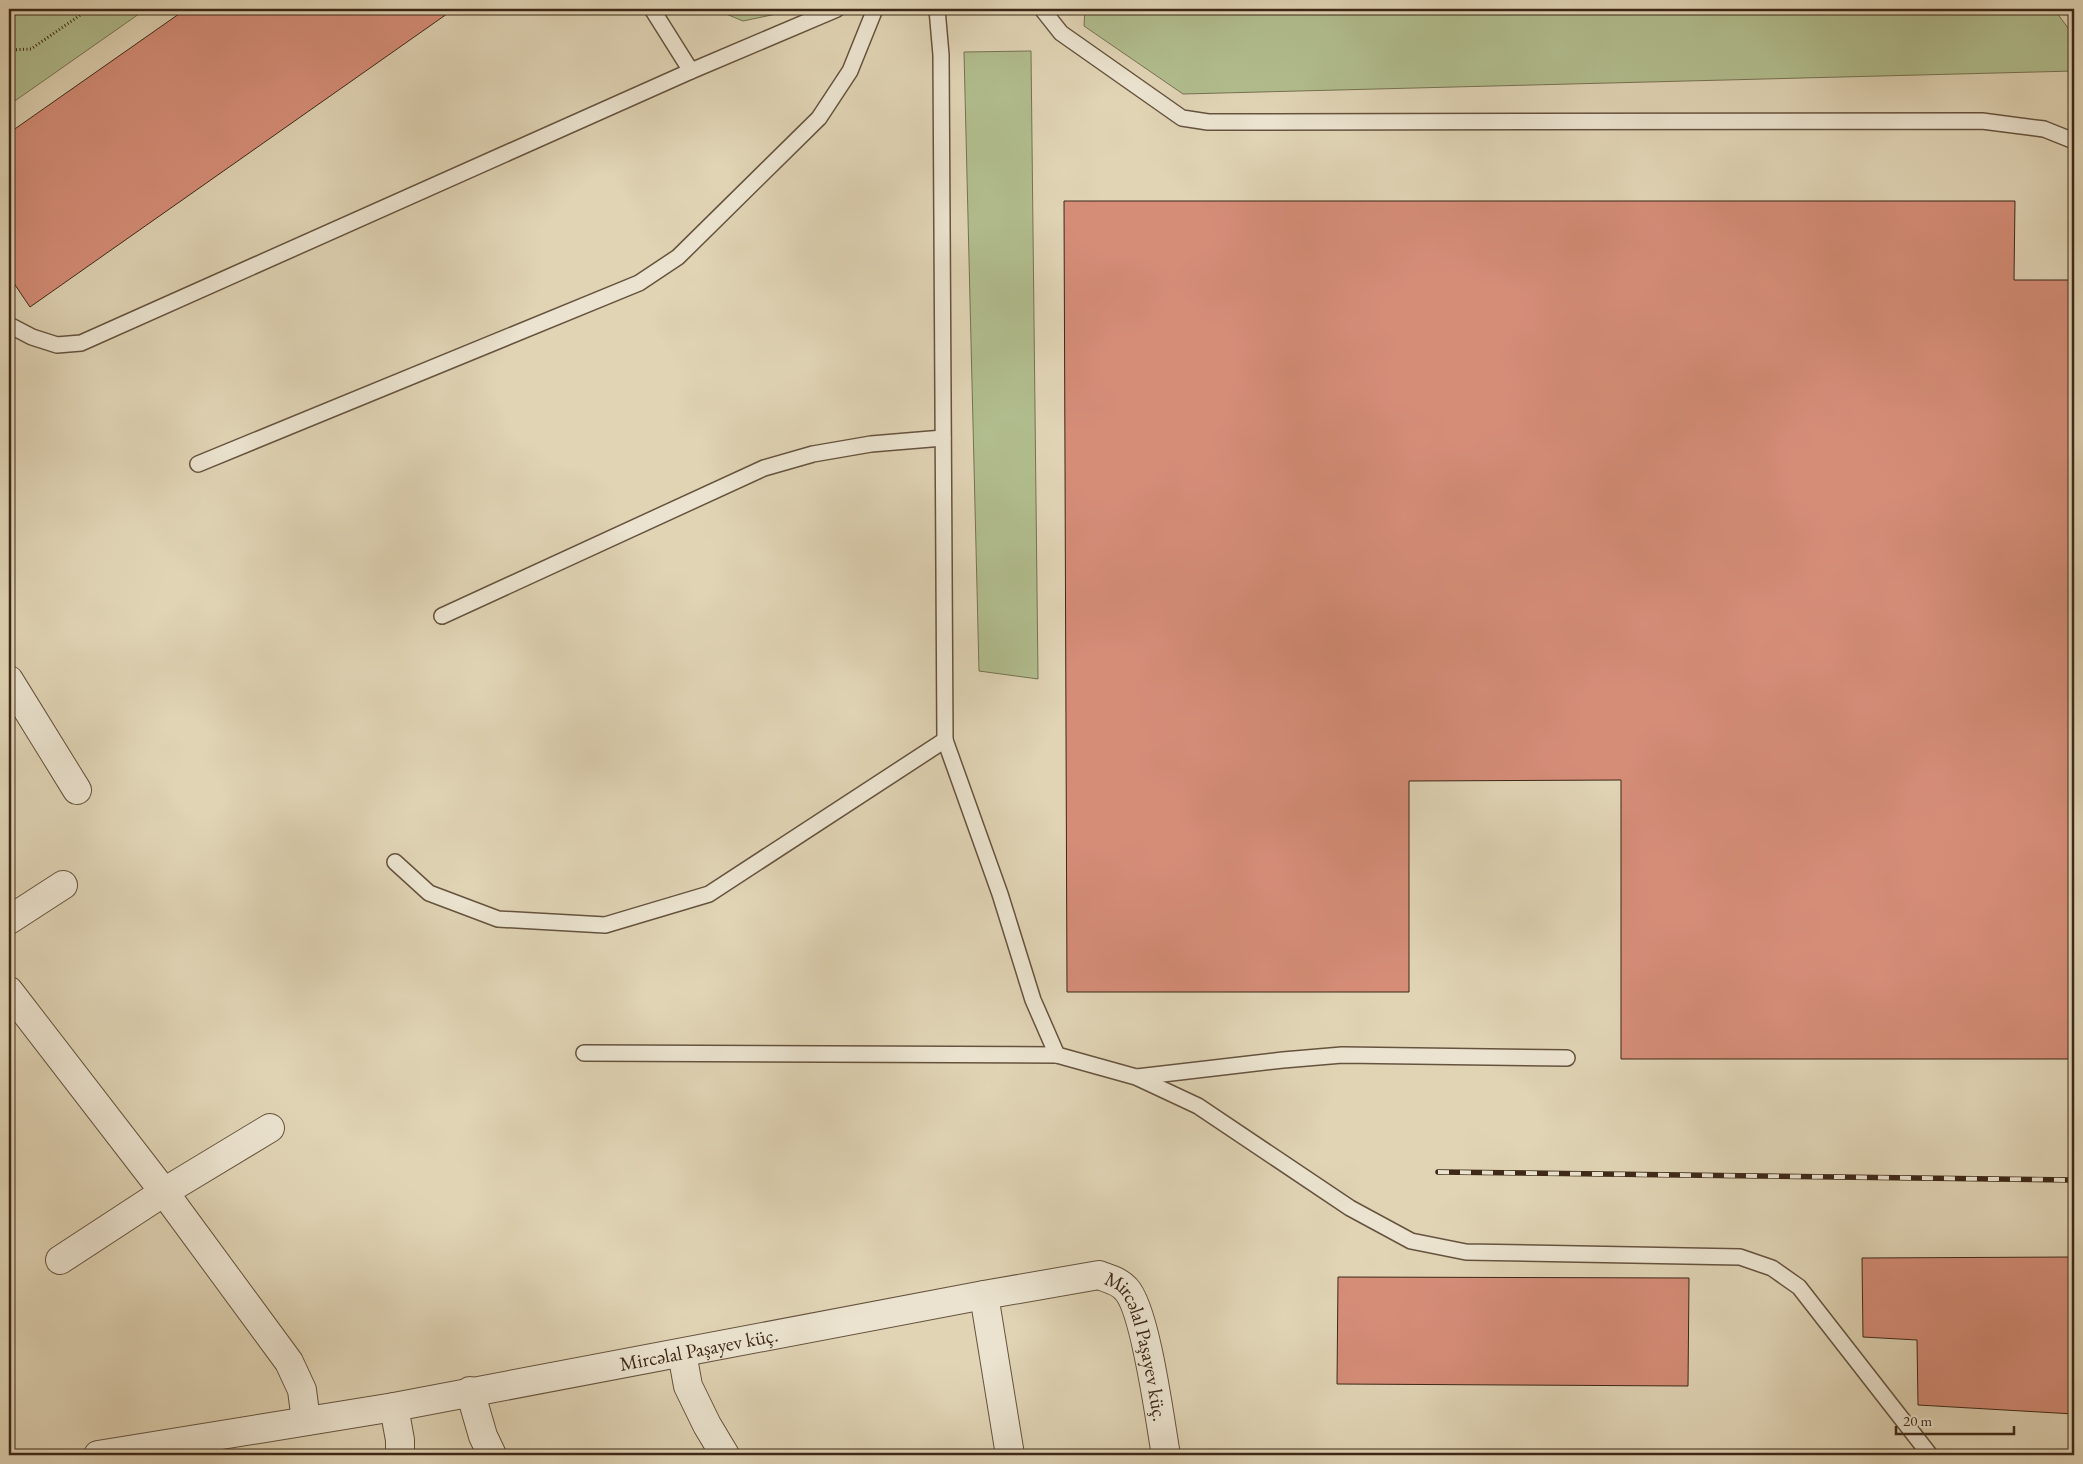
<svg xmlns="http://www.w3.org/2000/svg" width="2083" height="1464" viewBox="0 0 2083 1464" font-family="'EB Garamond',serif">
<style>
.green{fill:#b1bd8e;stroke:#777252}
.building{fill:#d58d78;stroke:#3d2817}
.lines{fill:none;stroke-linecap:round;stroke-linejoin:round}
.lane-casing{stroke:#66533e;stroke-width:18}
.street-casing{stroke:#66533e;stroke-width:30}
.path{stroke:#3d2817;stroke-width:3;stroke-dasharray:1 2.5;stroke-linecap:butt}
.lane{stroke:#ebe3cf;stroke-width:15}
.street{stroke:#ebe3cf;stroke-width:28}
.rail-casing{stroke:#3d2817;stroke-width:5.5}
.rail{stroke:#ebe3cf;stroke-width:4;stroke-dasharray:11;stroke-linecap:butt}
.labels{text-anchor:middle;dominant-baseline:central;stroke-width:5;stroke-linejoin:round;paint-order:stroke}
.street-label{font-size:20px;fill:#3d2817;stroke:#ebe3cf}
</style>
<rect width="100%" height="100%" fill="#e0d4b5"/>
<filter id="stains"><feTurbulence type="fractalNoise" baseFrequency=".004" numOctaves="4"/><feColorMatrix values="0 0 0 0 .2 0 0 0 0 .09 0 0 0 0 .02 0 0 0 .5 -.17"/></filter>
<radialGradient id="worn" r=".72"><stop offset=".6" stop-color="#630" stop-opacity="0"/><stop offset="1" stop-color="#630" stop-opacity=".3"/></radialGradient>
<g class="green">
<path d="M9 9H146L9 105Z"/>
<path d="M714 9H793L786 12 743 21Z"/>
<path d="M1085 9H2054L2074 36V71L1183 94 1084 26Z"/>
<path d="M1031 51 1038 679 979 671 964 52Z"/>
</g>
<g class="building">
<path d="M186 9H454L30 307 9 276V133Z"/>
<path d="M1064 201H2015L2014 280H2074V1059H1621V780L1409 781V992H1067Z"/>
<path d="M2074 1257V1414L1918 1405 1917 1340 1863 1337 1862 1258Z"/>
<path d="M1338 1277 1689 1278 1688 1386 1337 1384Z"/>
</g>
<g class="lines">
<defs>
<g id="lane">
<path d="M652 9 691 71"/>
<path d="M937 9 941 55 945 740 1000 894 1033 1000 1057 1055 1136 1077 1198 1106 1350 1208 1411 1241 1466 1252 1740 1257 1772 1268 1799 1287 1930 1455"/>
<path d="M1042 9 1061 33 1182 118 1208 122 1982 121 2044 129 2074 141"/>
<path d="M9 325 32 337 57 345 81 343 691 71 837 9"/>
<path d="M198 464 639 283 678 257 819 118 850 71 875 9"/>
<path d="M442 616 764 468 813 454 871 444 943 438"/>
<path d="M395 862 429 893 498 919 605 925 709 894 945 740"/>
<path d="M584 1053 1057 1055"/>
<path d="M1137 1077 1283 1060 1342 1055 1567 1058"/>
</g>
<g id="street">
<path d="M9 680 77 790"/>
<path d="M9 920 63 885"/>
<path d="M9 991 164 1192 289 1362 302 1390 306 1421"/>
<path d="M60 1260 164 1192 270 1128"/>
<path d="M984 1295 1010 1455"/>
<path d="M682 1353 688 1386 707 1425 725 1455"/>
<path d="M470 1391 483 1436 492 1455"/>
<path d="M394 1407 400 1440V1455"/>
<path id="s1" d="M98 1455 394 1407 984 1295 1099 1275C1109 1279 1119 1281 1126 1289 1146 1310 1160 1422 1166 1455"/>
</g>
</defs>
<use href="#lane" class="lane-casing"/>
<use href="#street" class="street-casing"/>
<path class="path" d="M9 50 31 49 89 9"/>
<use href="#lane" class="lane"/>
<use href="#street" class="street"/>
<defs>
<path id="rail" d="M1438 1172 2074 1180"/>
</defs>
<use href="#rail" class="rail-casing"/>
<use href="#rail" class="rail"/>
</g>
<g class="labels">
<g class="street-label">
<text stroke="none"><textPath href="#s1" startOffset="610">Mircəlal Paşayev küç.</textPath></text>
<text stroke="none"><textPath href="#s1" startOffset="1105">Mircəlal Paşayev küç.</textPath></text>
</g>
</g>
<rect width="2083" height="1464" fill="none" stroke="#e0d4b5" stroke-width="30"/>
<rect x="10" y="10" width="2063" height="1444" fill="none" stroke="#3d2817" stroke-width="2.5"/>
<rect x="15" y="15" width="2053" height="1434" fill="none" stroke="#3d2817"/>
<path d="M1896 1426v8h118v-8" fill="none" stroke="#3d2817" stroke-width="2.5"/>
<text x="1903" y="1426" font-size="15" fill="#3d2817" stroke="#ebe3cf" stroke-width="4" paint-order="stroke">20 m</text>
<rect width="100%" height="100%" filter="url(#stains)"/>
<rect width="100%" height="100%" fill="url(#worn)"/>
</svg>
